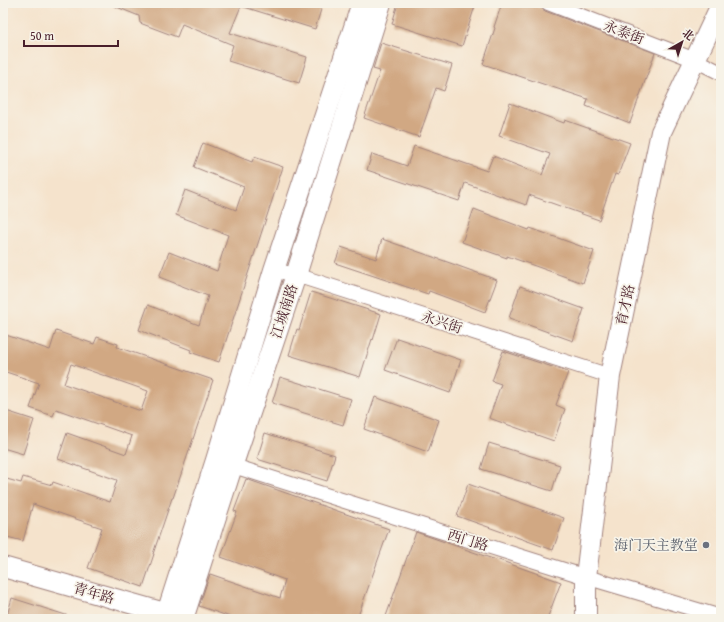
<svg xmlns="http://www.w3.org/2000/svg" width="724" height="622" viewBox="0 0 724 622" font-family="'Gentium Book Plus','Noto Serif SC',serif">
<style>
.building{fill:#d1a883;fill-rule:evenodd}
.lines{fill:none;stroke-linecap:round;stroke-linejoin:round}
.street-casing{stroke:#a0817c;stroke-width:16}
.secondary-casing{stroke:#a0817c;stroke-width:22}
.street{stroke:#fff;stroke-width:14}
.secondary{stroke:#fff;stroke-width:20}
.worship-dot{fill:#6b7280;stroke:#f7f3e8;stroke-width:1.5}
.labels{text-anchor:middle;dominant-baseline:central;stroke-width:3.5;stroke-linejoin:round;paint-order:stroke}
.street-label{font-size:14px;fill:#4a1f2b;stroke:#f7f3e8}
.worship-label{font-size:14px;fill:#5b616d;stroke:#f7f3e8;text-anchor:end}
</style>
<rect width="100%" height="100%" fill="#f7f3e8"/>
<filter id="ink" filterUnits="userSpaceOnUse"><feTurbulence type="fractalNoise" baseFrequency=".025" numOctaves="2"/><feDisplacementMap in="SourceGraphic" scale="8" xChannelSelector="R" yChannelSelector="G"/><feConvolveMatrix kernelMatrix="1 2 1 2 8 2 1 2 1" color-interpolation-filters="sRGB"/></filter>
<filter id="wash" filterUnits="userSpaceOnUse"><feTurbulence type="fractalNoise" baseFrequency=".012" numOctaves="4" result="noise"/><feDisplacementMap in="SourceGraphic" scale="16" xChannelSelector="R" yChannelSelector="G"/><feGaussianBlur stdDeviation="0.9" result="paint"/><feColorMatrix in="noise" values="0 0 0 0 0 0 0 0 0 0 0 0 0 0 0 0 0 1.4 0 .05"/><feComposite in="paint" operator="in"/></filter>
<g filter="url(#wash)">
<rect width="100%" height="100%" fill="#f5e3cc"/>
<g id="blocks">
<g class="building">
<path d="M107 3H323L315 29 241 6 230 33 307 57 299 83 228 61 233 45 182 24 177 37 140 23 139 16Z"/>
<path d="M398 3H476L462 46 392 24Z"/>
<path d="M502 3H527L541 8 545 11 655 53 630 123 586 106 588 99 483 64 495 28 494 27Z"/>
<path d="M381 43 452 65 444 91 436 88 419 137 364 118 380 71 373 69Z"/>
<path d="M510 103 564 123 565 120 630 143 618 175 615 174 599 220 529 195 526 205 465 183 459 201 367 170 372 154 407 166 414 146 487 171 493 156 542 175 550 154 499 136Z"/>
<path d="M203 143 252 162 254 157 283 167 219 362 190 352 191 350 139 330 148 305 199 325 208 296 159 277 169 252 217 271 228 235 176 215 185 190 236 210 244 187 194 167Z"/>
<path d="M474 209 529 230 530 228 594 251 583 283 507 256V258L462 242Z"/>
<path d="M382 239 439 259 497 280 485 312 429 291 428 294 335 263 341 247 376 259Z"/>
<path d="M520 286 584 309 573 341 509 318Z"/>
<path d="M311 292 381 314 373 340 372 339 360 377 289 355 297 329 299 330Z"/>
<path d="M56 331 94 344 97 337 118 344 117 347 213 380 173 498H172L153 554H154L143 587 88 568 102 528 33 504 23 541 3 536V478L21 483 23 477 52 485 53 482 110 502 117 480 58 459 67 433 126 454 132 436 56 409 53 416 30 408 39 383 3 371V334L50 350ZM71 364 148 391 141 411 64 384Z"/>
<path d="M397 338 461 360 450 393 385 370Z"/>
<path d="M503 351 568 372 556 405 565 409 554 441 489 418 501 384 492 381Z"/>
<path d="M280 377 351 399 343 425 272 403Z"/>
<path d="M375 397 439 420 428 452 364 429Z"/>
<path d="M3 410 34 420 23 454 3 448Z"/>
<path d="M265 433 335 455 327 481 257 459Z"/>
<path d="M489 443 560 465 552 491 481 469Z"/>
<path d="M246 479 389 529 357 619H236L199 606 210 574 280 598 285 580 221 557 237 512 234 511Z"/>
<path d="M468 484 564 518 553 550 457 516Z"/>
<path d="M416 532 496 560V559L561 582 547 619H385Z"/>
<path d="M12 598 72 617 71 619H6Z"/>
</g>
</g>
</g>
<g filter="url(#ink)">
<use href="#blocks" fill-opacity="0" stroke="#a0817c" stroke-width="1"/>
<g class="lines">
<defs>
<g id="street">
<path d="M548 3 695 60 721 73"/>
<path d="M274 270 296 275 610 376"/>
<path d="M224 463 586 577 721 617"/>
</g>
<g id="secondary">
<path d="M3 567 179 617"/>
<path d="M165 619 216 460 274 270 362 3"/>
<path d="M183 619 232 467 296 275 381 3"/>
<path d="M586 619V577L610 376 661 132 721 5"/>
</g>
</defs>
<use href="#street" class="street-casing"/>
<use href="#secondary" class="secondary-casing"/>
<use href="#street" class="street"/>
<use href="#secondary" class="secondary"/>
</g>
</g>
<circle class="worship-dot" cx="706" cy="545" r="4"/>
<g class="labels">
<g class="street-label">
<text transform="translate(624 32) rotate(21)">永泰街</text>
<text transform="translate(625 305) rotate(-78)">育才路</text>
<text transform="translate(284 311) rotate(-72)">江城南路</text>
<text transform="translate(442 322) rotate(18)">永兴街</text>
<text transform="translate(468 540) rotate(17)">西门路</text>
<text transform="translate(94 593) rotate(16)">青年路</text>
</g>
<g class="worship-label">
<text x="698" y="545">海门天主教堂</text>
</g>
</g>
<rect width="724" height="622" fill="none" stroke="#f7f3e8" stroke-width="16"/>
<g transform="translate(682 42) rotate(39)" stroke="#f7f3e8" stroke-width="3" paint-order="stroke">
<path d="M0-3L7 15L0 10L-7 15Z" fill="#4a1f2b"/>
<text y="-6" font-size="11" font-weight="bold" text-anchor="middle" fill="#4a1f2b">北</text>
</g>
<path d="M24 40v6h94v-6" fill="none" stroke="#4a1f2b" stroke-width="2"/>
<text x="30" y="40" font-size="12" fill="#4a1f2b" stroke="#f7f3e8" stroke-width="3" paint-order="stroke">50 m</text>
</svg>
